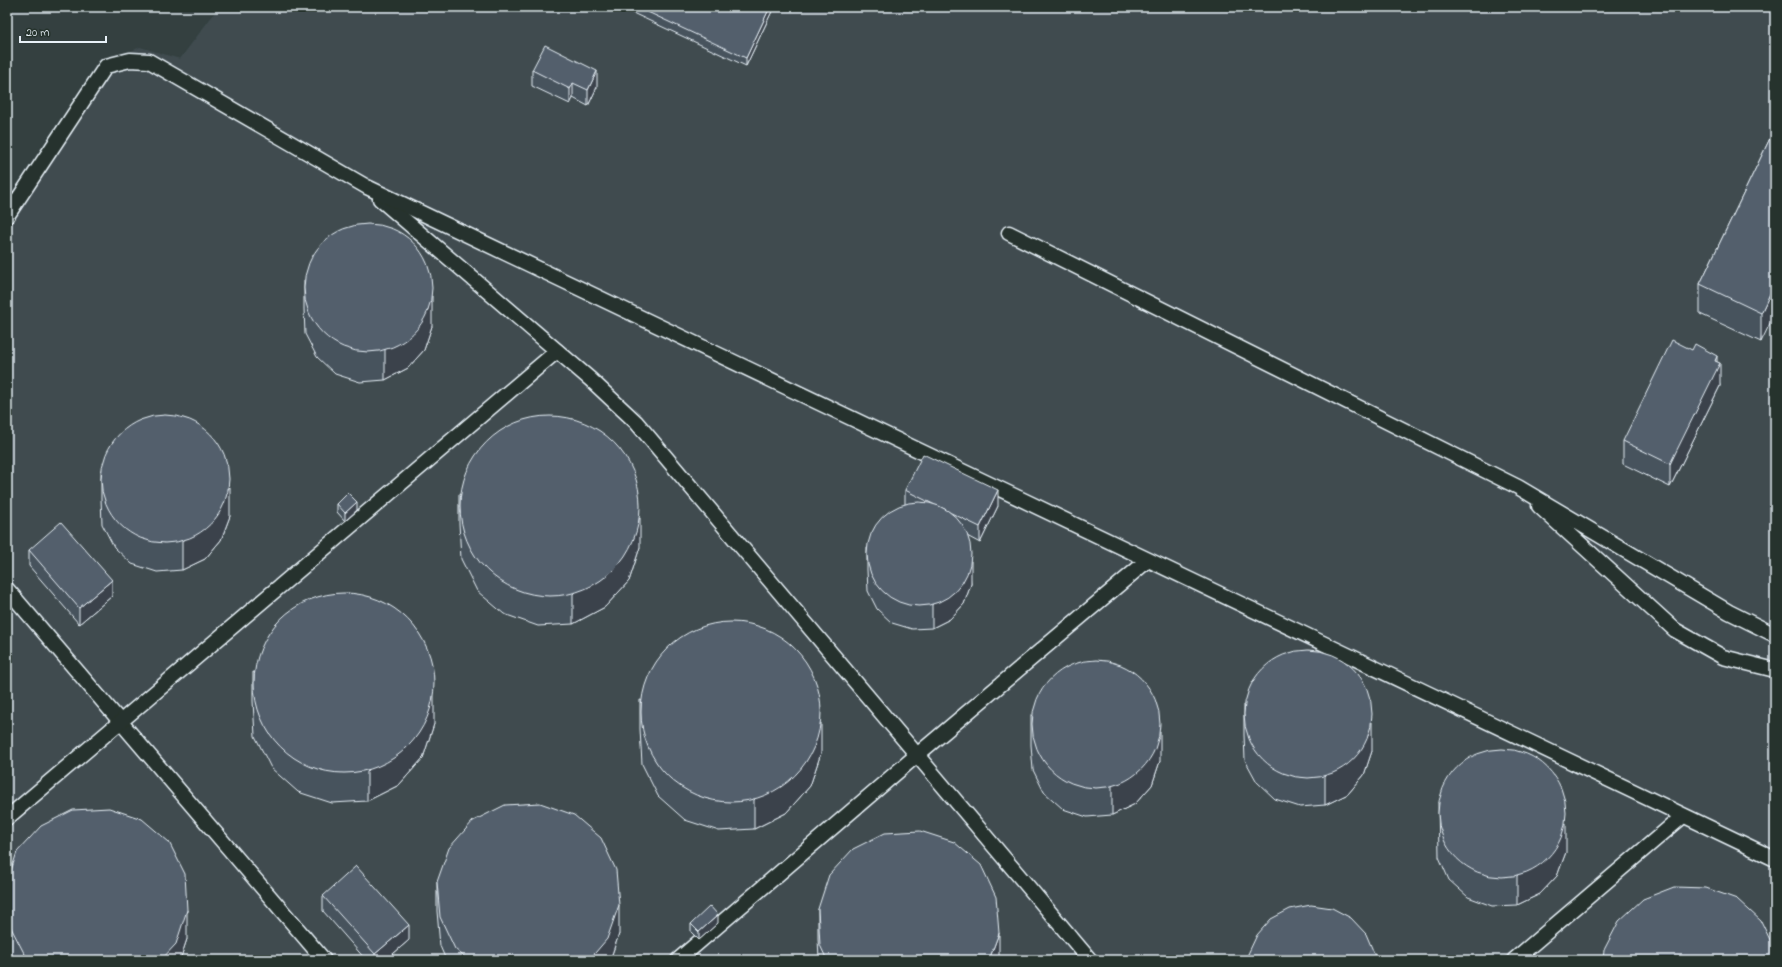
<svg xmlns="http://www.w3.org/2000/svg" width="1782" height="967" viewBox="0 0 1782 967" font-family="'Indie Flower',sans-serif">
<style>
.built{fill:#404c50}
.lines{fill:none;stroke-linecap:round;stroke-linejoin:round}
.lane-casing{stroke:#e8f1f8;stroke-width:17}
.lane{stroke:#26332d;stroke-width:14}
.wall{fill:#47525d;stroke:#e8f1f8}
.shaded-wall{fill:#3a424c;stroke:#e8f1f8}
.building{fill:#535f6c;stroke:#e8f1f8}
</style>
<rect width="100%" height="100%" fill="#344040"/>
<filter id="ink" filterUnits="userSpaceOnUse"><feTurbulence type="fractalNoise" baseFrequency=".025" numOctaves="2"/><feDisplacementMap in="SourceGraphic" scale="8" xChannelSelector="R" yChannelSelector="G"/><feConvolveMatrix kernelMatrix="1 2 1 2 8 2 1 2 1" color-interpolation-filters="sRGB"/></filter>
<g filter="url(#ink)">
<path class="built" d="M219 7H1775V960H7V202L109 62 140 47 180 59Z"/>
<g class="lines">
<defs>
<g id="lane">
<path d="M380 199 590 379 636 422 1090 960"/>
<path d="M7 216 106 66 130 60 149 61 367 187 1775 859"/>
<path d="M1009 233 1518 487 1729 612 1775 635"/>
<path d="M1539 506 1675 630 1723 657 1775 670"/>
<path d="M7 589 324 960"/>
<path d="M7 818 557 351"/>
<path d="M678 960 917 755 1147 561"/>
<path d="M1514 960 1683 816"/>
</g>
</defs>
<use href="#lane" class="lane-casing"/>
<use href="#lane" class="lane"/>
</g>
<g class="wall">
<path d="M620 7H774L746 66Z"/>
<path d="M532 70 597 87 588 106 573 98 570 104 532 86Z"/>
<path d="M1775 128 1761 342 1700 314V284Z"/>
<path d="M304 280 432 326 424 350 408 368 385 380 360 382 335 374 317 357 305 334 304 309Z"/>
<path d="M1717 362 1720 386 1670 487 1623 464V441Z"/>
<path d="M101 470 230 516 221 540 205 559 182 570 157 572 132 564 114 547 102 524 101 499Z"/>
<path d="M905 490 998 506 980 543 967 536 971 584 964 604 950 619 932 628 912 629 892 623 877 609 868 591 867 570V548L905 504Z"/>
<path d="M459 494 640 547 629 581 605 607 573 624 538 626 504 614 477 591 461 559 459 523Z"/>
<path d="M337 504 357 510 345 521 337 512Z"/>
<path d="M29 550 112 596 79 624 29 566Z"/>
<path d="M253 672 434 724 423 758 399 785 367 801 332 803 298 792 271 768 255 736 253 701Z"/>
<path d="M640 700 821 753 810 786 786 813 754 829 719 831 685 820 658 796 642 764 640 729Z"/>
<path d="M1244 705 1372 751 1364 775 1348 794 1325 805 1300 807 1275 799 1257 782 1245 760 1244 735Z"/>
<path d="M1031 715 1160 761 1152 785 1135 804 1112 815 1087 817 1063 809 1044 792 1033 770 1031 745Z"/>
<path d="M1438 803 1566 852 1557 876 1540 894 1517 905 1492 906 1468 897 1449 880 1439 857Z"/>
<path d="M437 882 619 934 610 960H446L440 946 437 911Z"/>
<path d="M7 883 187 939 180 960H13L8 951 7 933Z"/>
<path d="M323 896 409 940 386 960H366L323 911Z"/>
<path d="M818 909 999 960H819L818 938Z"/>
<path d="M718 923 699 940 691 932V924Z"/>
</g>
<g class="shaded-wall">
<path d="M770 7H774L746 66V58Z"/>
<path d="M597 71V87L588 106V90Z"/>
<path d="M573 83V98L570 104V89Z"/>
<path d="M1775 283V313L1761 342V313Z"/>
<path d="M432 296V326L424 350 408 368 385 380V350Z"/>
<path d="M1717 356V368L1720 363V386L1670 487V464Z"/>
<path d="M230 487V516L221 540 205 559 182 570V541Z"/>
<path d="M998 490V506L980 543V527Z"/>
<path d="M357 502V510L345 521V513Z"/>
<path d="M640 518V547L629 581 605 607 573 624V594Z"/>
<path d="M971 561V584L964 604 950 619 932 628V605Z"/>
<path d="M112 580V596L79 624V608Z"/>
<path d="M434 695V724L423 758 399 785 367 801V772Z"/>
<path d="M1372 722V751L1364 775 1348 794 1325 805V776Z"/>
<path d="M821 723V753L810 786 786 813 754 829V800Z"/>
<path d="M1160 732V761L1152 785 1135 804 1112 815V786Z"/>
<path d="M1566 823V852L1557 876 1540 894 1517 905V876Z"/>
<path d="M619 905V934L610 960H589Z"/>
<path d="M187 910V939L180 960H161Z"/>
<path d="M718 915V923L699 940V932Z"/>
<path d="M409 925V940L386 960H375V954Z"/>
<path d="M999 933V960H989Z"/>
</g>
<g class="building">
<path d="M637 7H770L746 58Z"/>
<path d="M545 45 597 71 588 90 573 83 570 89 532 70Z"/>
<path d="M1775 128V283L1761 313 1700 284Z"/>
<circle cx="368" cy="288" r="64"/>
<path d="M1672 340 1692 350 1695 344 1717 356 1715 361 1720 363 1670 464 1623 441Z"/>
<circle cx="165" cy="479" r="64"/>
<circle cx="550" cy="506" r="90"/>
<path d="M923 454 998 490 980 527 947 511 945 509 939 507 905 490Z"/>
<path d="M348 493 357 502 345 513 337 504Z"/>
<circle cx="919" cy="554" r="52"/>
<path d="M61 522 112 580 79 608 29 550Z"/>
<circle cx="344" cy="683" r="90"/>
<circle cx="731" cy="712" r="90"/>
<circle cx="1308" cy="714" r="64"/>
<circle cx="1096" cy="724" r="64"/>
<circle cx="1502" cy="813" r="64"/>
<path d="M540 803 574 815 601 838 616 870 619 905 607 939 589 960H468L455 949 440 917 437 882 449 848 473 821 505 805Z"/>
<path d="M109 808 142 819 169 842 185 874 187 910 176 944 161 960H31L24 953 8 922 7 904V883L17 852 41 826 73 810Z"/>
<path d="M920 831 954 842 981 865 996 897 999 933 989 960H827L820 945 818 909 829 875 853 849 885 833Z"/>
<path d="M356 866 409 925 375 954 323 896Z"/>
<path d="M1674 887 1706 888 1737 899 1761 921 1775 950V960H1603L1604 950 1619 921 1643 899Z"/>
<path d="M1311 905 1332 908 1351 918 1366 934 1374 953 1375 960H1248V954L1257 935 1271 919 1290 909Z"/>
<path d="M710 906 718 915 699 932 691 924Z"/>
</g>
</g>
<rect width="1782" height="967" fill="none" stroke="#26332d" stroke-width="24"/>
<rect x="12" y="12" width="1758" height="943" fill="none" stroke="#e8f1f8" stroke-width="1.5" filter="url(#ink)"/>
<path d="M20 36v6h86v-6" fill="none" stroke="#e8f1f8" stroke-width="2"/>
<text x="26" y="36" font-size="12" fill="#e8f1f8" stroke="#26332d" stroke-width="3" paint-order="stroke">20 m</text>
</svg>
